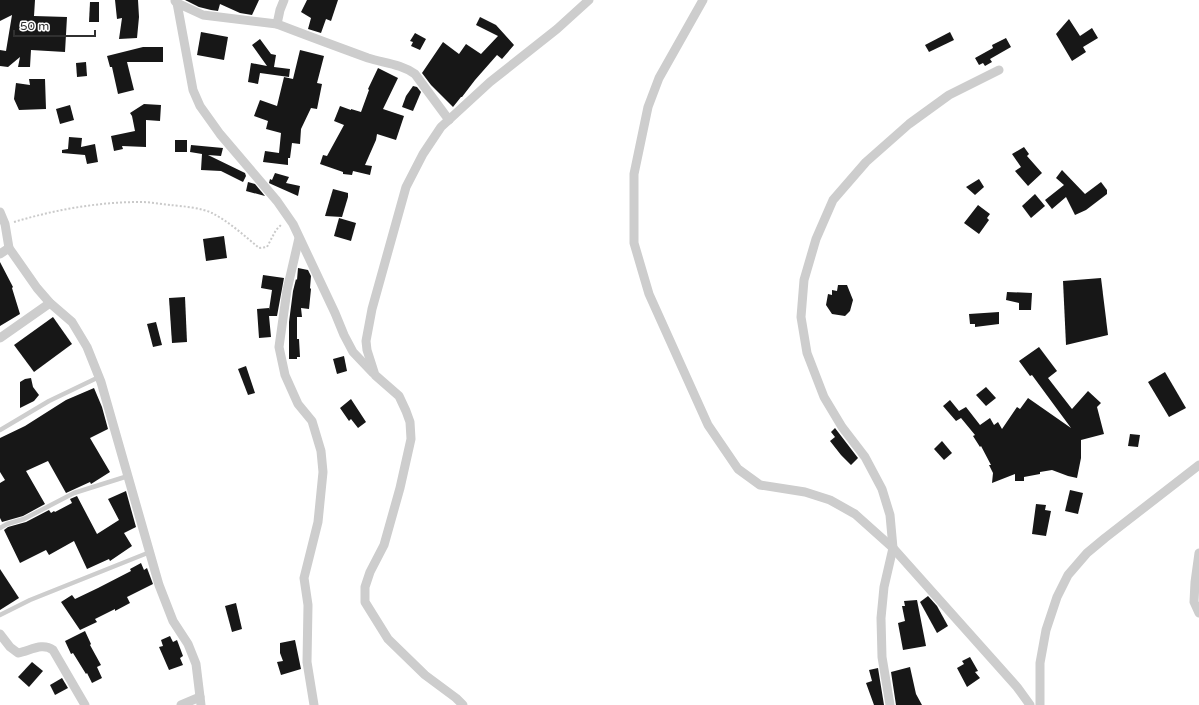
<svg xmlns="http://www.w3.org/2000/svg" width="1199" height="705" viewBox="0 0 1199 705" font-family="'Varela Round',sans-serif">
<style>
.building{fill:#171717}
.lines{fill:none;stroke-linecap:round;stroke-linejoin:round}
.path{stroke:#cacaca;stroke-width:2;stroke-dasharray:2 2;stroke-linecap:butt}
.service{stroke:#cdcdcd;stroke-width:4.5}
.minor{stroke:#cdcdcd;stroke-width:9}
</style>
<rect width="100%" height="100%" fill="#fff"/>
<g class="building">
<path d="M0 0H35L34 16 67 17 65 52 31 50 30 67H18L20 57 8 67 0 66V50L6 51 12 15 0 21Z"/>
<path d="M115 0H138L139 17 137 38 119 39 122 18 117 19Z"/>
<path d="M185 0H259L252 15 240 13 220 4 218 11 211 10 199 7Z"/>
<path d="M307 0H338L331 21 326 19 321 33 308 29 311 18 301 12Z"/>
<path d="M90 2H99V22H89Z"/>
<path d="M480 17 496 25 514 45 502 59 497 55 475 80 462 97H461L453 107 431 85 422 73 443 42 459 54 466 44 481 54 498 36 476 25Z"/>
<path d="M1069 19 1080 36 1092 28 1098 38 1083 47 1086 52 1072 61 1056 34Z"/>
<path d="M201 32 228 37 224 60 197 55Z"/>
<path d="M950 32 954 40 929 52 925 45Z"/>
<path d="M415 33 426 39 420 50 411 46 413 42 410 41Z"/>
<path d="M1006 38 1011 47 990 59 992 62 985 66 983 63 979 65 975 58 993 48 992 45Z"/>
<path d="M260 39 271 54 276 55 274 67 290 69 289 77 260 73 258 84 248 82 251 63 267 66 252 45Z"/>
<path d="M143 47H163V62H127L134 90 118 94 112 67H110L107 56Z"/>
<path d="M300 50 324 56 317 83 322 84 317 109 311 108 301 129 300 144 292 143 290 158H288V165L263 162 265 151 279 153 281 133 266 129 268 121 254 116 260 100 277 106 284 77 293 79Z"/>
<path d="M86 62 87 76 77 77 76 63Z"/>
<path d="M378 68 398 78 383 109 404 116 396 140 377 134 376 140 365 165 372 166 370 175 353 171 352 175 343 174V172L320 164 323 155 327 156 344 125 334 121 340 106 351 110V109L361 112 369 90 368 89Z"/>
<path d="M29 79H45L46 109 19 110 14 99 16 83 30 85Z"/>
<path d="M413 86 417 87 421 92 413 111 402 107 406 96Z"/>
<path d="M144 104 161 105 160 121 146 120V147L122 146 123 149 114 151 111 136 135 131 132 116 130 113Z"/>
<path d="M70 105 74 120 60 124 56 109Z"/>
<path d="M69 137 82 138 81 147 95 144 98 162 87 164 85 155 62 153V150L68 149Z"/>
<rect x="175" y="140" width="12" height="12"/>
<path d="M191 145 223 148 221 156 208 155 245 173 246 176 243 182 221 171 201 170 202 154 190 152Z"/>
<path d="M1024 147 1029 154 1027 156 1042 173 1028 186 1015 171 1021 167 1012 154Z"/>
<path d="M1062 170 1085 194 1101 182 1107 190V194L1086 210 1075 215 1066 197 1052 209 1045 200 1064 185 1056 178Z"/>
<path d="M275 173 289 177 286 183 300 186 298 196 271 184 269 183 270 179 272 180Z"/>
<path d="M979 179 984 187 975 195 966 187Z"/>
<path d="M248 182 255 184 265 196 246 191Z"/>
<path d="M333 189 348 193V197L342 217 325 216Z"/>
<path d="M1035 194 1045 206 1031 218 1022 206Z"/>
<path d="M978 205 990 214 987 218 989 220 979 234 964 223Z"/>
<path d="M339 218 356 223 351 241 334 236Z"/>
<path d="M224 236 227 258 206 261 203 239Z"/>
<path d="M0 262 13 287 12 288 20 314 0 326Z"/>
<path d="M298 268 308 270 311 276 310 288 311 289 309 309 301 308 302 317H297V339H299L300 357H297V359H289V322L293 291 296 279 297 280Z"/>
<path d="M263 275 284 278 277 316H269L271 337 259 338 257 309 269 308V310L272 290 261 288Z"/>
<path d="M1101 278 1108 335 1066 345 1063 281Z"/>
<path d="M838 285H847L853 300 850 311 845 316 832 314 826 305 828 294 832 295V290L837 291Z"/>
<path d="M1007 292 1032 293 1031 310H1019V303L1006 300Z"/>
<path d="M185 297 187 342 172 343 169 298Z"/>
<path d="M999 312V324L975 327V324H970L969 314Z"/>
<path d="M53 317 72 344 34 372 14 345Z"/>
<path d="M156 322 162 345 153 347 147 324Z"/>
<path d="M1039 347 1057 371 1048 378 1072 409 1088 391 1101 403 1097 407 1104 434 1081 440V458L1077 478 1068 476 1052 470 1040 472V474L1024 477V481H1015V474L992 483 993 473 989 465H991L981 446 980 447 973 436 975 435 961 418 956 421 943 406 950 400 959 411 966 407 980 425 990 418 994 425 998 422 1002 429 1017 407 1020 409 1028 398 1071 428 1032 375 1030 376 1019 361Z"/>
<path d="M344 356 347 371 337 374 333 359Z"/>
<path d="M246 366 255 393 248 395 238 369Z"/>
<path d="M1165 372 1186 408 1169 417 1148 382Z"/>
<path d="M31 378 33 387 39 395 34 401 20 408V382L25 379Z"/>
<path d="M986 387 996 398 986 406 976 395Z"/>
<path d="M94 388 102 407 108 429 90 438 110 472 91 484 90 482 66 493 48 461 26 471 45 504 23 516 2 522 0 518V483L5 480 0 472V438L25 426 66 400Z"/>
<path d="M351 399 366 422 358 428 351 419 349 421 340 408Z"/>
<path d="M835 428 858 458 851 465 841 455 830 441 835 437 831 432Z"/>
<path d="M1130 434 1140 435 1138 447 1128 446Z"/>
<path d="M942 441 952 453 944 460 934 449Z"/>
<path d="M1070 490 1083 493 1078 514 1065 511Z"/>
<path d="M126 491 136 527 124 533 132 546 110 561 109 559 87 569 74 541 49 555 46 550 20 563 4 530 8 527 26 522 49 510 51 513 54 511 55 512 72 503 70 499 77 496 97 534 119 520 108 499Z"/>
<path d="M1036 504 1046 505 1045 510 1051 511 1046 536 1032 534Z"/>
<path d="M141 563 144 570 147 568 153 584 127 597 130 603 115 611V609L95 619 97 622 80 630 61 602 72 595 75 599 98 588 131 571 130 569Z"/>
<path d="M0 569 19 598 0 610Z"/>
<path d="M928 596 937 606 948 626 937 633 920 602Z"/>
<path d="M917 600 926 646 903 650 898 623 905 621 902 606H905L904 601Z"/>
<path d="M236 603 242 629 232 632 225 606Z"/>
<path d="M85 631 91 644 90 645 101 665 97 667 102 678 92 683 87 673 86 674 73 653 71 654 65 641Z"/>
<path d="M170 636 173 642 177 640 183 656 180 658 183 665 169 670 159 647 163 646 161 640Z"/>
<path d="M295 640 301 669 281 675 277 662 283 661 280 653V643Z"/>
<path d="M970 657 978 671 975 672 980 678 967 687 957 668 964 664 962 661Z"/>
<path d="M32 662 43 671 29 687 18 677Z"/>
<path d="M910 667 916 694 922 705H896L891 672Z"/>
<path d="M878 668 884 705H874L866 683 872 681 869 670Z"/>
<path d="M62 678 68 688 55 695 50 685Z"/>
</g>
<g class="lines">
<path class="path" d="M14 222C54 210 97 202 140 202 150 202 160 204 170 205 182 206 202 208 212 213 228 221 245 236 259 248L267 247 276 230 282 224"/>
<g class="service">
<path d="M0 430 49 401 99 377"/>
<path d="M0 528 7 524 24 519 74 493 128 476"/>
<path d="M0 615 30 600 150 552"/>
</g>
<g class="minor">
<path d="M703 0 659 78 648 107 634 174V243L649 294 708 425 738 469 760 485 805 492 830 500 855 514 893 548 1017 687 1030 705"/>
<path d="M175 1 177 3 203 15 277 24 280 10 284 0"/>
<path d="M177 3 193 90 200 106 220 134 277 201 293 224 335 313 344 335 353 352 373 373"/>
<path d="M277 24C308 36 338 47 368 58 384 63 401 64 415 74L449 120"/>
<path d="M0 212 5 224 9 248 37 288 50 303 72 322 87 347 101 382 159 585 173 621 188 644 196 664 201 705"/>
<path d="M299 238 287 290 279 347 285 375 298 404 312 421 321 451 323 472 318 522 304 578 308 605 307 662 314 705"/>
<path d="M0 254 9 248"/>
<path d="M0 338 50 303"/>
<path d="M1199 553 1195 582 1194 602 1199 613"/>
<path d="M0 634 10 647 18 653C30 651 42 642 53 650L85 705"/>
<path d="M181 705 200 697"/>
<path d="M463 705 456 698 425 675 388 639 365 602V587L370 572 384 545 400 488 411 439 410 422 406 411 399 396 375 375 367 350 366 341 372 309 406 187 423 154 441 127 490 82 557 29 589 0"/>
<path d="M890 705 882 657 881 618 884 587 893 548 890 515 882 489 865 457 842 427 824 397 807 353 801 317 804 280 816 239 833 200 866 162 909 124 949 95 999 70"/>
<path d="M1040 705V663L1046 630 1057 597 1068 575 1087 553 1105 538 1199 465"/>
</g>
</g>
<path d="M14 30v6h81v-6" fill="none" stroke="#303030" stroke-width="2"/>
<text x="20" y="30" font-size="12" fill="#303030" stroke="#ffffff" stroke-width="3" paint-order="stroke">50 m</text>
</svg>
